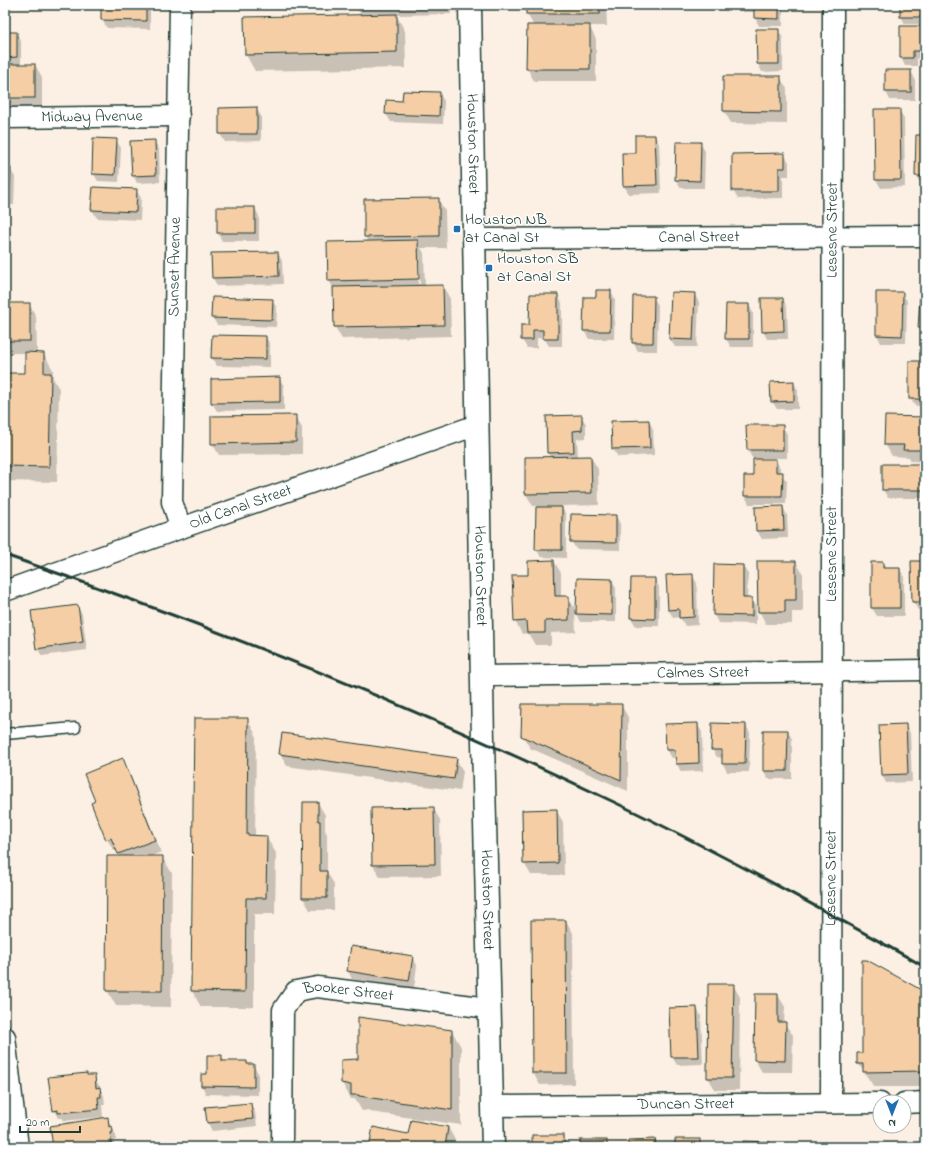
<svg xmlns="http://www.w3.org/2000/svg" width="930" height="1152" viewBox="0 0 930 1152" font-family="'Indie Flower',sans-serif">
<style>
.shadow{fill:#0003;fill-rule:evenodd}
.building{fill:#f6cea5;stroke:#1f3d34}
.lines{fill:none;stroke-linecap:round;stroke-linejoin:round}
.service-casing{stroke:#1f3d34;stroke-width:13}
.minor-casing{stroke:#1f3d34;stroke-width:23}
.tertiary-casing{stroke:#1f3d34;stroke-width:25}
.service{stroke:#fff;stroke-width:10}
.minor{stroke:#fff;stroke-width:20}
.tertiary{stroke:#fff;stroke-width:22}
.rail{stroke:#1f3d34;stroke-width:3}
.poi-dot{fill:#1f6fb2;stroke:#fff;stroke-width:1.5}
.labels{text-anchor:middle;dominant-baseline:central;stroke-width:3;stroke-linejoin:round;paint-order:stroke}
.street-label{font-size:16px;fill:#1f3d34;stroke:#fff}
.poi-label{font-size:16px;fill:#1f3d34;stroke:#fff;text-anchor:start}
</style>
<rect width="100%" height="100%" fill="#fcf0e4"/>
<filter id="ink" filterUnits="userSpaceOnUse"><feTurbulence type="fractalNoise" baseFrequency=".025" numOctaves="2"/><feDisplacementMap in="SourceGraphic" scale="8" xChannelSelector="R" yChannelSelector="G"/><feConvolveMatrix kernelMatrix="1 2 1 2 8 2 1 2 1" color-interpolation-filters="sRGB"/></filter>
<g filter="url(#ink)">
<g class="shadow">
<path d="M102 5H150V29L107 28 102 20Z"/>
<path d="M355 5H451V14L396 15 405 31 406 68 255 71 246 55 361 15Z"/>
<path d="M527 5H606L607 26H589L596 39V81H534L527 68 534 26 527 14Z"/>
<path d="M739 5H783V26H759L755 18V12H743Z"/>
<path d="M901 5H925V24H905L901 16Z"/>
<path d="M901 27H925V58H917V66H905L901 58Z"/>
<path d="M778 30 783 38V71L762 72 758 64Z"/>
<path d="M5 33H16L21 41V65H35L42 77V110L5 109Z"/>
<path d="M911 71 915 79V100H890L886 92Z"/>
<path d="M780 77 787 89V124L731 123 724 111Z"/>
<path d="M439 93 444 101 443 124 391 122 386 114 403 102Z"/>
<path d="M256 108 261 116V141L225 142 220 134V109Z"/>
<path d="M899 110 904 118 905 187 881 188 876 180Z"/>
<path d="M655 136 659 144 661 193 629 194 624 186 636 154Z"/>
<path d="M925 136V184H921L916 176Z"/>
<path d="M116 140 121 148 119 182 98 181 93 173Z"/>
<path d="M154 141 159 149 160 182 137 183 133 175Z"/>
<path d="M700 143 705 151 704 188H681L676 180Z"/>
<path d="M784 154 789 162V176H783V198L738 199 733 191V155Z"/>
<path d="M5 169H10L15 177 14 205H5Z"/>
<path d="M136 190 141 198 140 220 97 218 92 210Z"/>
<path d="M438 199 445 211 446 248H421L424 253 425 287 443 286 450 299 451 336 342 339 335 327 334 290 329 280 368 242 365 236ZM417 252H419L420 284H418Z"/>
<path d="M255 208 259 216V241H222L218 233Z"/>
<path d="M278 253 282 261 283 284 217 286 213 278Z"/>
<path d="M611 291 615 299 614 339H589L584 331 597 298Z"/>
<path d="M902 293 907 301 906 343H881L877 335Z"/>
<path d="M694 294 699 302 697 347H675L670 339Z"/>
<path d="M558 295 562 303V346H549L544 338H537V348H527L522 340 530 326Z"/>
<path d="M653 297 658 305 657 351H638L633 343Z"/>
<path d="M783 299 787 307 788 339H767L763 331Z"/>
<path d="M925 299V335L919 327Z"/>
<path d="M272 300 277 308 276 327 217 325 212 317Z"/>
<path d="M5 304H29L36 316 37 354H44L53 370V378L59 389 57 482 5 481V374H26V353H5Z"/>
<path d="M749 305 753 313V347H731L726 339Z"/>
<path d="M266 337 270 345V367L217 366 212 358Z"/>
<path d="M925 362V406H915L910 398Z"/>
<path d="M279 378 284 386V410L217 411 212 403Z"/>
<path d="M793 382 798 390V409H777L772 401Z"/>
<path d="M295 416 302 428V454L219 455 212 443Z"/>
<path d="M581 416 586 424V438L577 439 578 457H591L598 469 599 505 561 506 566 515V558L541 557 536 549 537 506H533L526 494V458H551L548 453Z"/>
<path d="M925 418V462L911 461 909 457 892 456 885 444Z"/>
<path d="M649 421 653 429 654 455 618 457 613 449Z"/>
<path d="M782 426 787 434V458H762V460H776L780 468V473L787 481 786 504H749L745 496 754 477V458H752L748 450Z"/>
<path d="M925 465V498H888L883 490Z"/>
<path d="M783 507 787 515 788 538 762 539 757 531Z"/>
<path d="M616 516 620 524V550L576 549 571 541Z"/>
<path d="M554 561 561 573V597H568L577 612 612 580 616 588V622H581L575 611 576 632 551 633V645H535L528 633 522 634 515 621 529 576Z"/>
<path d="M796 562 803 574V612H792V624H766L759 611Z"/>
<path d="M925 562V609L918 610 913 602Z"/>
<path d="M883 563 886 569H900L904 577V616H877L872 608Z"/>
<path d="M715 565 743 566 748 574 747 599H752L756 607V624L718 623 714 615Z"/>
<path d="M692 575 697 583 698 625 685 626 680 617 673 618 669 610Z"/>
<path d="M632 579H655L659 587V626H636L631 618Z"/>
<path d="M77 606 82 614 87 650 42 656 37 648Z"/>
<path d="M621 705 628 717V791L530 748 522 735Z"/>
<path d="M247 719 256 735 255 837H266L276 853 275 914H254V1007H201L192 991Z"/>
<path d="M697 724 702 732 703 771 681 772 677 764V758H672L667 750 666 725Z"/>
<path d="M746 725 750 733 749 772H727L723 764V758L717 757 712 749Z"/>
<path d="M906 725 910 733 912 782 886 783 882 775Z"/>
<path d="M788 731 792 739V779H768L764 771Z"/>
<path d="M280 754 456 759 463 771 460 791 287 766Z"/>
<path d="M122 760 129 772 161 852 149 857H162L172 873 171 1007 116 1006 107 990 120 857 117 850 114 851 107 839 97 802Z"/>
<path d="M304 803H318L325 815V830L327 834V872L334 884V910H310L303 898Z"/>
<path d="M433 808 440 820 441 876 380 877 373 865Z"/>
<path d="M556 810 563 822 564 875H531L524 863Z"/>
<path d="M566 921 573 933 574 1084 540 1085 533 1073Z"/>
<path d="M412 957 417 965 414 988 352 979 348 971Z"/>
<path d="M733 985 740 997 739 1090H715L708 1077Z"/>
<path d="M925 994V1087H874L858 1063 863 1054Z"/>
<path d="M778 995 785 1007 784 1023 793 1035 792 1072H762L755 1060Z"/>
<path d="M697 1008 701 1016 703 1064 677 1065 672 1057Z"/>
<path d="M452 1031 461 1047V1125L370 1112 369 1110 362 1111 355 1099H351L342 1083 359 1060Z"/>
<path d="M221 1056 225 1062H247L248 1065H253L258 1073V1095L206 1094 202 1086Z"/>
<path d="M88 1076H94L104 1096 105 1105H102L103 1119 107 1118 116 1135V1140H114V1147H54L101 1119V1117L64 1121 62 1118H58L54 1110Z"/>
<path d="M251 1105 255 1112 257 1126 212 1131 208 1123Z"/>
<path d="M448 1127 455 1140 453 1147H370L409 1135Z"/>
<path d="M564 1136 568 1147H533Z"/>
<path d="M655 1140 659 1147H629Z"/>
<path d="M699 1140 703 1147H676Z"/>
</g>
<g class="building">
<path d="M101 5H146V21L101 20Z"/>
<rect x="526" y="5" width="74" height="9"/>
<path d="M754 5H779V19L754 18Z"/>
<rect x="900" y="5" width="25" height="12"/>
<path d="M397 14V52L245 55 244 17Z"/>
<path d="M527 25H590V69H526Z"/>
<path d="M900 26H925V51H913V58H900Z"/>
<path d="M756 29H779V64H757Z"/>
<path d="M5 32H17V57L5 58Z"/>
<rect x="5" y="64" width="30" height="34"/>
<rect x="885" y="70" width="26" height="22"/>
<path d="M723 76H781V112L723 111Z"/>
<path d="M403 91 440 92 439 116 385 114 386 100 402 101Z"/>
<path d="M257 107V134H219V108Z"/>
<path d="M874 109H900L901 180H875Z"/>
<path d="M635 135H655L657 185 623 186 622 153H635Z"/>
<path d="M916 135H925V176H915Z"/>
<path d="M93 138 117 139 115 175 92 174Z"/>
<path d="M155 140 156 175 132 176 130 141Z"/>
<path d="M676 142H701L700 181 675 180Z"/>
<path d="M785 153V168H779V191H732V154Z"/>
<path d="M5 168H11L9 197H5Z"/>
<path d="M93 187 137 189 136 212 91 210Z"/>
<path d="M439 198V236L364 237V199Z"/>
<rect x="217" y="207" width="38" height="26"/>
<path d="M418 240 419 279 328 281 327 242Z"/>
<path d="M278 252 279 276 212 278 211 253Z"/>
<path d="M443 285 444 325 334 327 333 287Z"/>
<path d="M596 290H611L610 331H583L584 297H596Z"/>
<path d="M671 292 695 293 693 340 669 339Z"/>
<path d="M876 292H903L902 336 876 335Z"/>
<path d="M530 294H558V339H543V330H533V340H521V325H529Z"/>
<path d="M633 296H654L653 343H632Z"/>
<path d="M212 297 273 299 272 320 211 318Z"/>
<path d="M920 297 925 298V328H918Z"/>
<path d="M761 298H783L784 331 762 332Z"/>
<rect x="5" y="303" width="25" height="38"/>
<path d="M726 304H749V339H725Z"/>
<path d="M212 335 266 336V359L211 358Z"/>
<path d="M25 352 44 353V373H51L49 467 5 466V373H25Z"/>
<rect x="909" y="361" width="16" height="38"/>
<path d="M280 377V402L211 403V379Z"/>
<path d="M794 381V401L771 402 770 382Z"/>
<path d="M296 415V442L211 444V416Z"/>
<path d="M582 415V430L573 431 574 452 547 453 546 416Z"/>
<path d="M885 416 925 417V450H903L904 445H884Z"/>
<path d="M649 420 650 448 612 449 611 421Z"/>
<path d="M746 425H783V450H747Z"/>
<path d="M591 456 592 493 525 494V457Z"/>
<path d="M753 459H776V472H783L782 496H744V476H753Z"/>
<rect x="882" y="464" width="43" height="26"/>
<path d="M783 506 784 530 756 531 755 507Z"/>
<path d="M536 507H562V550H535Z"/>
<path d="M571 514 616 515V543L570 542Z"/>
<path d="M554 560 555 596H569V620L545 621V633H527L526 621 514 622 512 575H528V561Z"/>
<path d="M757 561H796V600H785V612H758Z"/>
<path d="M911 561H925V602H912Z"/>
<path d="M871 562H883V568H900V608H871Z"/>
<path d="M714 564 743 565V598H752V616L713 615Z"/>
<path d="M693 574 694 617 679 618V609L668 610 666 575Z"/>
<path d="M577 578 612 579V615L576 614Z"/>
<path d="M631 578H655V619L630 618Z"/>
<path d="M78 605 83 642 36 649 31 611Z"/>
<path d="M522 704H622L621 780 521 736Z"/>
<path d="M194 718H248L247 835 267 836 266 898H246L245 992 191 991Z"/>
<path d="M698 723 699 763 676 764 675 750H666L665 724Z"/>
<path d="M712 723 746 724 745 764H722V750H711Z"/>
<path d="M906 724 908 774 881 775 879 725Z"/>
<path d="M922 726H925V765H923Z"/>
<path d="M763 730H788L787 771H763Z"/>
<path d="M282 733 457 758 454 779 279 754Z"/>
<path d="M123 758 155 840 118 854 111 838 106 840 91 803 95 801 84 774Z"/>
<path d="M303 802H318V821H320V871H327V898H302Z"/>
<path d="M434 807 435 864 372 865 371 808Z"/>
<path d="M557 809 558 863 523 864 522 810Z"/>
<path d="M107 856H163L162 991H106Z"/>
<path d="M531 920H566L567 1073H532Z"/>
<path d="M351 946 413 956 409 981 347 971Z"/>
<path d="M862 960H867L925 992V1071L863 1072V1064H857V1053H862Z"/>
<path d="M708 984H734L732 1078H707Z"/>
<path d="M755 994H778V1022H786L785 1061 754 1060Z"/>
<path d="M697 1007 699 1057H671L669 1008Z"/>
<path d="M358 1017 452 1030V1110L359 1096V1095H351V1085L341 1083V1060L358 1059Z"/>
<path d="M207 1055H222V1061H247V1064H254V1087L201 1086V1074H207Z"/>
<path d="M87 1073V1075H95L96 1088 100 1087 101 1097H98L99 1109 58 1113V1110L53 1111 48 1077Z"/>
<path d="M251 1103 253 1119 207 1123 205 1107Z"/>
<path d="M108 1117 109 1127 112 1126 113 1132 110 1133 112 1147H53L50 1126Z"/>
<path d="M411 1120 448 1127 445 1147H369L373 1127 408 1134Z"/>
<rect x="532" y="1135" width="32" height="12"/>
<path d="M655 1139 656 1147H628V1140Z"/>
<rect x="675" y="1139" width="25" height="8"/>
<rect x="580" y="1140" width="27" height="7"/>
<path d="M743 1141 770 1142V1147H743Z"/>
<path d="M817 1143 843 1144V1147H817Z"/>
<rect x="885" y="1144" width="27" height="3"/>
</g>
<g class="lines">
<defs>
<path id="service" d="M5 734 75 728"/>
<g id="minor">
<path d="M180 5 172 502 181 528"/>
<path id="s1" d="M5 118 179 116"/>
<path id="s2" d="M473 239 925 236"/>
<path id="s3" d="M5 591 181 528 477 425"/>
<path id="s4" d="M482 676 925 670"/>
<path d="M5 1037 18 1147"/>
<path id="s5" d="M831 1103 833 5"/>
<path d="M904 1103 925 1102"/>
<path id="s6" d="M492 1106 880 1103"/>
<path id="s7" d="M282 1147 283 1010 296 991 317 987 489 1008"/>
</g>
<g id="tertiary">
<path id="s8" d="M470 5 483 741 493 1147"/>
</g>
</defs>
<use href="#service" class="service-casing"/>
<use href="#minor" class="minor-casing"/>
<use href="#tertiary" class="tertiary-casing"/>
<use href="#service" class="service"/>
<use href="#minor" class="minor"/>
<use href="#tertiary" class="tertiary"/>
<path class="rail" d="M5 555C213 626 417 708 616 803 720 853 824 910 925 967"/>
</g>
</g>
<g class="poi-dot">
<rect x="453" y="225" width="8" height="8" rx="2"/>
<rect x="485" y="264" width="8" height="8" rx="2"/>
</g>
<g class="labels">
<g class="street-label">
<text stroke="none"><textPath href="#s1" startOffset="87">Midway Avenue</textPath></text>
<text stroke="none"><textPath href="#s8" startOffset="139">Houston Street</textPath></text>
<text stroke="none"><textPath href="#s5" startOffset="873">Lesesne Street</textPath></text>
<text stroke="none"><textPath href="#s2" startOffset="226">Canal Street</textPath></text>
<text transform="translate(175 267) rotate(-89)">Sunset Avenue</text>
<text stroke="none"><textPath href="#s3" startOffset="250">Old Canal Street</textPath></text>
<text stroke="none"><textPath href="#s5" startOffset="549">Lesesne Street</textPath></text>
<text stroke="none"><textPath href="#s8" startOffset="571">Houston Street</textPath></text>
<text stroke="none"><textPath href="#s4" startOffset="221">Calmes Street</textPath></text>
<text stroke="none"><textPath href="#s5" startOffset="225">Lesesne Street</textPath></text>
<text stroke="none"><textPath href="#s8" startOffset="895">Houston Street</textPath></text>
<text stroke="none"><textPath href="#s7" startOffset="213">Booker Street</textPath></text>
<text stroke="none"><textPath href="#s6" startOffset="194">Duncan Street</textPath></text>
</g>
<g class="poi-label">
<text x="465" y="220">Houston NB<tspan x="465" dy="18">at Canal St</tspan></text>
<text x="497" y="259">Houston SB<tspan x="497" dy="18">at Canal St</tspan></text>
</g>
</g>
<rect width="930" height="1152" fill="none" stroke="#fff" stroke-width="20"/>
<rect x="10" y="10" width="910" height="1132" fill="none" stroke="#1f3d34" stroke-width="1.5" filter="url(#ink)"/>
<g transform="translate(892 1114) rotate(180)"><circle r="19" fill="#ffffff" stroke="#a5b1ae"/>
<path d="M0-3L7 15L0 10L-7 15Z" fill="#1f6fb2"/>
<text y="-6" font-size="11" font-weight="bold" text-anchor="middle" fill="#1f3d34">N</text>
</g>
<path d="M20 1126v6h60v-6" fill="none" stroke="#1f3d34" stroke-width="2"/>
<text x="26" y="1126" font-size="12" fill="#1f3d34" stroke="#ffffff" stroke-width="3" paint-order="stroke">20 m</text>
</svg>
